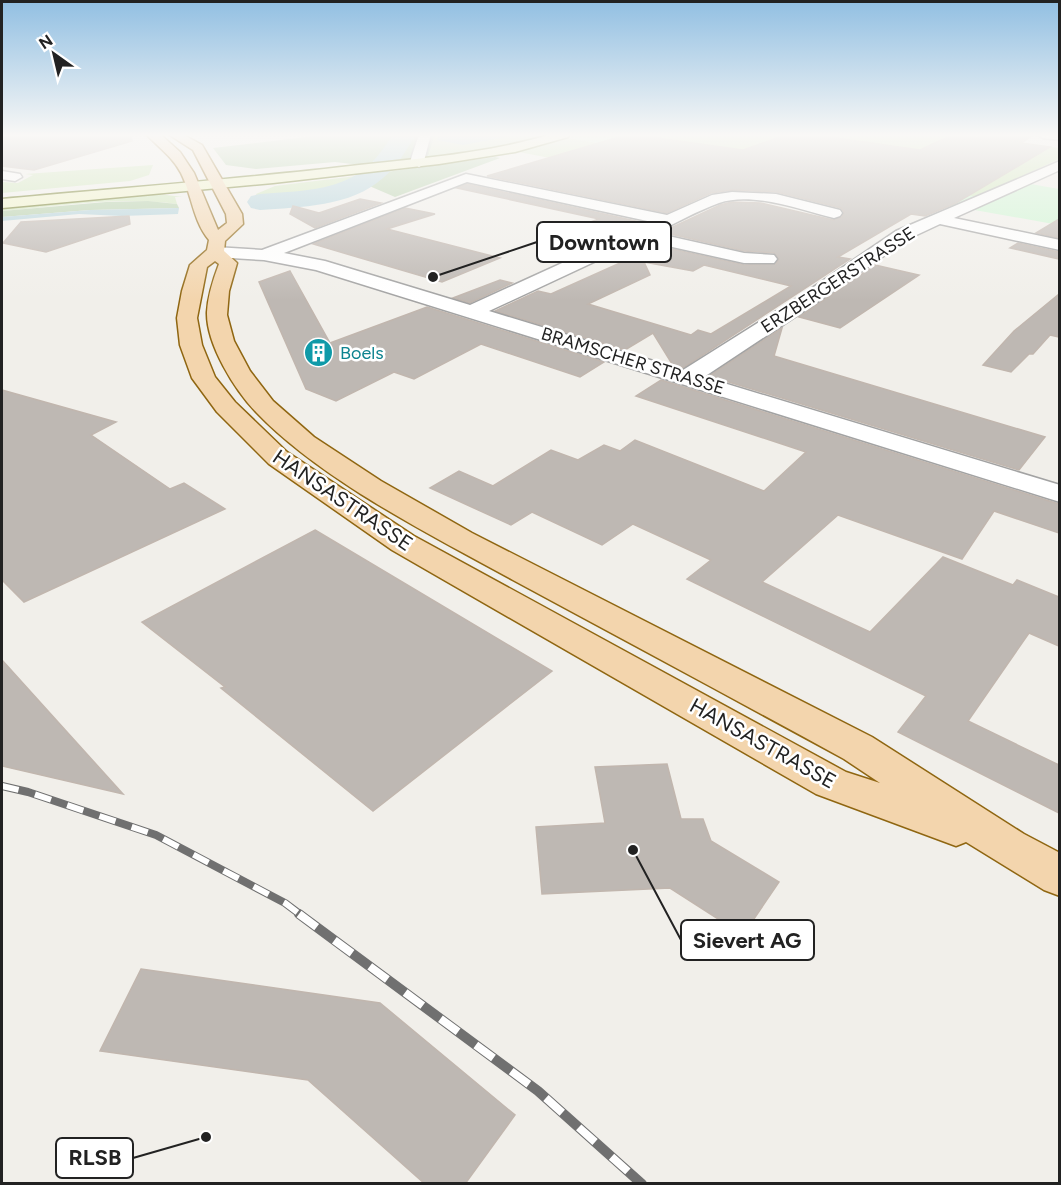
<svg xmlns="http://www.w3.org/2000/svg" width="1061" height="1185" viewBox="0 0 1061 1185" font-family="Figtree,sans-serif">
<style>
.grass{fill:#cde5b6}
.forest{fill:#afcca3}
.park{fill:#cdf5d1}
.water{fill:#afd0d9}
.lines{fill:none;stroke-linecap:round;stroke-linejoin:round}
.river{fill:#afd0d9;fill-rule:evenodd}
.building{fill:#beb8b3;stroke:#c1b6ae;stroke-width:1.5;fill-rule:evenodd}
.street-casing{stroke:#a3a3a3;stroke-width:3}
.secondary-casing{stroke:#657012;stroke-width:3}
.primary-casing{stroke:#8f6611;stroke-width:3}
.street{fill:#fff;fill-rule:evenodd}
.secondary{fill:#f1f4c5;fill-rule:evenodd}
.primary{fill:#f3d5ad;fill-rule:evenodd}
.rail-far1-casing{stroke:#707070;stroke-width:8}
.rail-casing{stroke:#707070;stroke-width:10}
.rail-far1{stroke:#fff;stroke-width:6;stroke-dasharray:17;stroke-linecap:butt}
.rail{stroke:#fff;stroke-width:8;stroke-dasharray:22;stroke-linecap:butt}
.labels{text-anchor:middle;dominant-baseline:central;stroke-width:5;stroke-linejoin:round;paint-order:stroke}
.far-street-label{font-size:18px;fill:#222;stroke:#fff}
.far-culture-label{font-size:18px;fill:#0d838f;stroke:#fff;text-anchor:start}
.street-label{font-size:21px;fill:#222;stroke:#fff}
.leader{fill:none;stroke:#222;stroke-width:2}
.callout-dot{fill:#222;stroke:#fff;stroke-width:2}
.callout{fill:#fff;stroke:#222;stroke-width:2}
.callout-label{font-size:22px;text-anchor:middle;font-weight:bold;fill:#222}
</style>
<rect width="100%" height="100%" fill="#f1efea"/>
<g class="grass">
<path d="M435 134H527L541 137 516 144 427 160Z"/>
<path d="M598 134H957L1059 148V159L977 197Z"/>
<path d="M569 138 741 168 694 186 519 152Z"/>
<path d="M153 165 149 175 130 181 2 193V182L18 183 33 175 25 174Z"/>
<path d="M389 172C347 197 310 201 262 206L256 194 275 186Z"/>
<path d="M158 194 183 197H175L177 204C119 196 59 206 2 211V208Z"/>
</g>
<g class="forest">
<path d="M331 134H435L427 160 369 166 335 162 256 169 226 165 213 148Z"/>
<path d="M495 157 500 158 395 197 367 185 388 173 386 172Z"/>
<path d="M106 202 148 201 177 204 179 208 90 210 2 217V211Z"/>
</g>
<path class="park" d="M581 134H598L991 199 1025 183 1059 189V225L569 138Z"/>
<g class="water">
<path d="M400 134H412L397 156 396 160 399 163 369 166Z"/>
<path d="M440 134H516V135L463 145 437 140Z"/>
<path d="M386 172C348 197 305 199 261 204L259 200 320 193 347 185 361 175Z"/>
<path d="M179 208 178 214 122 216 79 214 2 221V217L90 210Z"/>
</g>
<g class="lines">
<path class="river" d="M394 134H417C407 148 397 167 383 178 351 207 300 207 260 210L251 208 247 202 251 196 260 194C296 191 338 192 367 167 378 158 385 145 394 134Z"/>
</g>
<g class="building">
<path d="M2 134H131L132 141 34 170 2 166Z"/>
<path d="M629 134 743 150 788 134H809L920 150 954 134 978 138 987 134H1035L1021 143 1050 147 956 203 925 216 911 214 838 257 850 259 683 368 672 364 653 333 625 350 495 311 538 291 551 294 629 259 613 256 641 242 744 265 776 264 779 259 774 253 744 251 662 232 720 205 732 202 761 203 833 220 842 217 844 212 841 208 777 192 732 190 711 193 667 213 487 176ZM644 262 693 271 704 265 791 286 711 334 698 330 691 335 588 304 650 275Z"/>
<path d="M467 184 645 223 585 250 582 249 543 239 599 219 457 188Z"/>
<path d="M360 199 381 203 315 228 290 214 293 206 319 213Z"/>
<path d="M405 208 435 214 387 229 500 258 442 282 313 244Z"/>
<path d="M129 216 130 224 46 252 3 243 21 222Z"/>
<path d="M1059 219V238L1036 233Z"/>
<path d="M1018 243 1059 252V259L1010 248Z"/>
<path d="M875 265 919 275 840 328 799 317Z"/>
<path d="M290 271 330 343 427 307 604 362 580 377 481 344 414 379 394 372 336 401 306 389 259 282Z"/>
<path d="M500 280 512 283 470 303 453 298Z"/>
<path d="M1059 294V337L1050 335 1033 354H1029L1011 372 983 365 1014 331Z"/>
<path d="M782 328 774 356 1045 437 1019 470 709 376Z"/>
<path d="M661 380 1059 504V533L994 511 962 559 838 515 762 582 870 632 943 557 1013 585 1017 580 1059 597V646L1029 633 968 721 1059 765V813L898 732 926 696 687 579 711 560 633 524 602 545 532 512 511 525 430 488 459 471 493 486 551 450 578 460 604 445 620 451 635 440 764 491 806 452 636 396Z"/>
<path d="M2 390 116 422 91 435 170 489 184 483 225 509 24 602 2 580Z"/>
<path d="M315 530 552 671 373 811 221 688 225 687 142 622Z"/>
<path d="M2 660 123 794 2 766Z"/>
<path d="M667 764 681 819H703L711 841 779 882 743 935 670 888 542 894 536 827 605 823 595 767Z"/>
<path d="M141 969 380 1003 515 1115 465 1184H425L308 1080 100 1051Z"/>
</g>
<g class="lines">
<defs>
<g id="street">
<path d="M419 134H431L424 161 426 163 419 167 410 162Z"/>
<path d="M1037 134H1060V140L1043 138Z"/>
<path d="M1060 161V170L954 218 1060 240V250L940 224 908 239 813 305 704 377 1060 485V502L316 270 264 260 215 257 209 256 206 252 209 248 215 247 262 250 466 174 667 215 712 195 732 192 776 194 840 210 842 213 840 216 834 218C801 210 752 191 719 203 697 211 676 223 655 233L744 253 774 255 777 259 774 263H744L641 240 489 311 683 370 799 297 896 231ZM467 182 652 222 470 305 325 261 284 253Z"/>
<path d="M2 171 20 174 22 177 15 181 2 179Z"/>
</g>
<path id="secondary" d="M552 134H570L568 137 515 152 439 164 273 183 2 208V199C121 188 241 179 359 165 424 158 489 153 552 134Z"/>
<path id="primary" d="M146 134H160L180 152 194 173 218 230 227 223 226 214 193 150 168 134H182L202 145 242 214 243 224 225 241 224 251 237 263 229 291 227 315 234 341 250 371 273 401 314 437 381 481 472 533 872 737 1024 834 1060 853V896L1044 890 966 842 956 846 816 794 392 550 269 464 217 412 192 378 180 345 177 318 182 291 190 265 207 250 209 240C193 221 192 195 181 173 172 156 159 148 146 134ZM215 261 219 264C213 280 208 295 207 312 206 344 235 390 256 412 321 480 431 535 513 580 623 639 734 699 844 759L880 783 846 772 414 536 287 452 235 402 215 377 202 345 197 318 207 267Z"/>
</defs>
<use href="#street" class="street-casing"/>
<use href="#secondary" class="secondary-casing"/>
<use href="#primary" class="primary-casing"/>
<use href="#street" class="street"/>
<use href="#secondary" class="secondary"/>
<use href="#primary" class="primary"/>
<defs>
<path id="rail-far1" d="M2 786 28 792 156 835 285 903 301 915"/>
<path id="rail" d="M299 914 538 1091 642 1184"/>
</defs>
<use href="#rail-far1" class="rail-far1-casing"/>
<use href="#rail" class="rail-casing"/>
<use href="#rail-far1" class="rail-far1"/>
<use href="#rail" class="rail"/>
</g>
<linearGradient id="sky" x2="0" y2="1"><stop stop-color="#91bfe2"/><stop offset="0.45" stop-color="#f9f8f6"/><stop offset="1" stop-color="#f9f8f6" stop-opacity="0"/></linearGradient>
<rect width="1061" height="300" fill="url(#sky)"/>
<defs>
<symbol id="building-disc" viewBox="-11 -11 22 22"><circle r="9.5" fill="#0f9aa8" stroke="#fff"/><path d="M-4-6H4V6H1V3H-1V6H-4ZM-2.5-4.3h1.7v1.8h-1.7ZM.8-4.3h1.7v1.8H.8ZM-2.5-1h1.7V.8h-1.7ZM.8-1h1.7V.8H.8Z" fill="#fff"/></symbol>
</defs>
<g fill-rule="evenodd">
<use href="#building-disc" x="302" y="336" width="33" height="33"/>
</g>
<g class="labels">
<g class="far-street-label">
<text transform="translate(838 280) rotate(-33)">ERZBERGERSTRASSE</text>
<text transform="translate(633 361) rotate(17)">BRAMSCHER STRASSE</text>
</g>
<g class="far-culture-label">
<text x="340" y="353">Boels</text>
</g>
<g class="street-label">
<text transform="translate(343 500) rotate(34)">HANSASTRASSE</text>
<text transform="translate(763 743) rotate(29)">HANSASTRASSE</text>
</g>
</g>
<path class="leader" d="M433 277L537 242M633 850L681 940M206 1137L133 1158"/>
<g class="callout-dot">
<circle cx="433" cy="277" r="6"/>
<circle cx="633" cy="850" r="6"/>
<circle cx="206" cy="1137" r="6"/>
</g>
<g class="callout">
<rect x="537" y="222" width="134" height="40" rx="6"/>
<rect x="681" y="920" width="133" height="40" rx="6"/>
<rect x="56" y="1138" width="77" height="40" rx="6"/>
</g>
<g class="callout-label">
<text x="604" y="250">Downtown</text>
<text x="747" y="948">Sievert AG</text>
<text x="95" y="1165">RLSB</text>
</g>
<rect width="1061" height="1185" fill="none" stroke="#222222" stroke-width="6"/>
<g transform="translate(54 54) rotate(326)" stroke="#ffffff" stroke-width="4.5" paint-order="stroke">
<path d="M0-4.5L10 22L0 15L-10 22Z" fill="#222222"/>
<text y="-9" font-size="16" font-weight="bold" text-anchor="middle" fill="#222222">N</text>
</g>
</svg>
